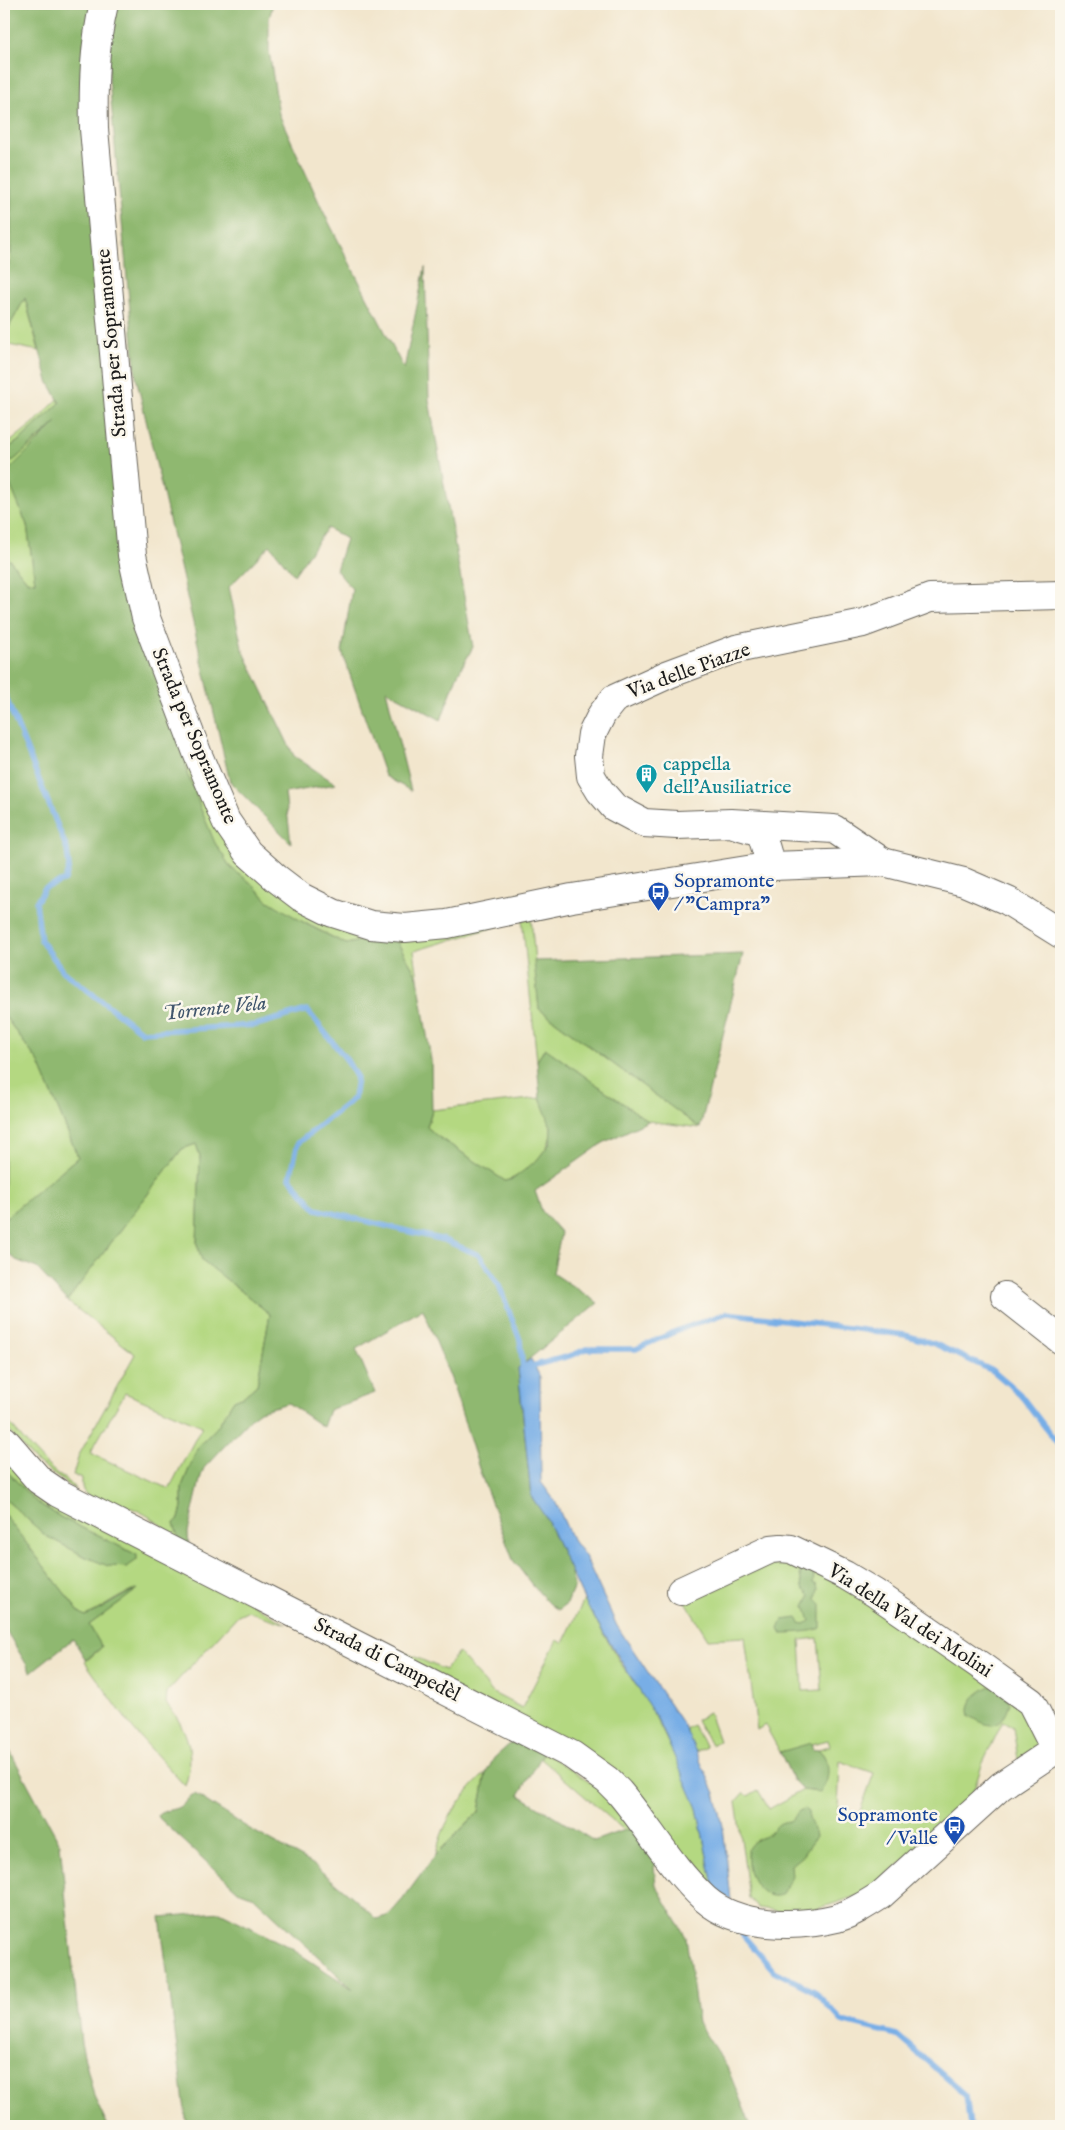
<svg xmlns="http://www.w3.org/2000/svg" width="1065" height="2130" viewBox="0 0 1065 2130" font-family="'IM FELL English',serif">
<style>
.green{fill:#b4d881;stroke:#687a4e;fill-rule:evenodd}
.forest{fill:#8fb86f;stroke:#566a46}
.water{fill:#78aee6;stroke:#4a6581}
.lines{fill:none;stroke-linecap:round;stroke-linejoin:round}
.stream{stroke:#78aee6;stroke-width:5.5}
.minor-casing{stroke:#67635a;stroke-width:30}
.major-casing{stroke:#67635a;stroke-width:30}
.minor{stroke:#fff;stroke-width:28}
.major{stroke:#fff;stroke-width:28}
.labels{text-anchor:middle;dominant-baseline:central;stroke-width:5;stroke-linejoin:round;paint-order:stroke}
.street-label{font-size:20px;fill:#1c1c1c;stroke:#fbf7ec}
.culture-label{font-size:20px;fill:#0d838f;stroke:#fbf7ec;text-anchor:start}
.transit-label{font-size:20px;fill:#164399;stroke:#fbf7ec;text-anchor:start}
.water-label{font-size:21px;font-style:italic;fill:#41566d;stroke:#fbf7ec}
</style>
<rect width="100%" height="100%" fill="#fbf7ec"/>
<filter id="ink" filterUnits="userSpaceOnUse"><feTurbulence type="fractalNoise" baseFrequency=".02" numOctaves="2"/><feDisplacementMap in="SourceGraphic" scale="10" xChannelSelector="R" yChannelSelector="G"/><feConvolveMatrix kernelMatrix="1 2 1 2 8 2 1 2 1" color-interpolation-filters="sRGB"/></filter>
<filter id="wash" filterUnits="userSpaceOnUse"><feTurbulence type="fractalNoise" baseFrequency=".0096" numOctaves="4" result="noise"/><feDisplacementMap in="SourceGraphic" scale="20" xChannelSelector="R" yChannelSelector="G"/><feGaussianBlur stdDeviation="1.12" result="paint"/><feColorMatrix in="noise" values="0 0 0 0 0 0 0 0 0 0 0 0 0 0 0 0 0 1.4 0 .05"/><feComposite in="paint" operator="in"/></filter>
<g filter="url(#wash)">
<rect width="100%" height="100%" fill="#f2e6cd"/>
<g class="green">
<path d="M4 181 11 189V259L4 276 5 209Z"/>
<path d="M25 298 39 351 4 344V336Z"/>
<path d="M58 399 60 403 20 440 4 451V447L37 420Z"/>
<path d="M66 415 6 474 27 525 35 582 27 581 4 553V464L14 460Z"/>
<path d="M184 749 206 803 363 936 356 942 346 944 284 912 267 900 251 883 231 868 215 843 118 813 195 791 187 774Z"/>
<path d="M531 916 539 1009 700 1128 648 1121 545 1048 537 1061 522 919 414 951 418 978 395 938Z"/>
<path d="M4 1015 39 1063 78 1157 4 1219Z"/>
<path d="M540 1098C543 1107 550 1118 551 1128 553 1151 526 1175 505 1181L437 1136 427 1127 432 1110Z"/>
<path d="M196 1144 200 1156 197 1244 202 1260 270 1314 257 1385 244 1396 234 1400 217 1427 198 1447 182 1486V1507L179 1519 183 1546C167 1529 151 1515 129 1507 116 1502 94 1504 85 1493 81 1489 82 1483 82 1478L73 1475 79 1455 135 1354 67 1301 182 1149ZM125 1393 202 1426 169 1489 90 1453Z"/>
<path d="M4 1417C20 1435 36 1456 55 1472 63 1479 71 1481 75 1490L35 1461 4 1425Z"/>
<path d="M4 1456 286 1624 247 1611 238 1615 167 1692 166 1703C188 1730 196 1753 185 1786L133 1729 85 1662 102 1647 89 1625 136 1590C117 1595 103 1609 85 1616L79 1612 4 1514V1498L46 1536 86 1557 137 1555 62 1518 35 1501 4 1468Z"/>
<path d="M764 1557 798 1559 1022 1703 1039 1745 1018 1759 1013 1728 1003 1721 982 1765 970 1802 918 1850 860 1895 817 1909 786 1912 758 1908 749 1898 736 1801 744 1792 748 1796 758 1790 769 1809 803 1790 820 1792C823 1777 832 1760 818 1749L830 1746 828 1740 780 1752 765 1725 757 1730 745 1637 708 1639 684 1600ZM818 1638 822 1690 803 1691 800 1640ZM840 1761 874 1773 859 1814 838 1810Z"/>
<path d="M584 1600 620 1662 650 1706 677 1761 697 1808 714 1890 652 1817 365 1635 445 1670 458 1652 493 1693 522 1708 557 1640 563 1643Z"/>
<path d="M709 1713 719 1741 711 1745 696 1720Z"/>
<path d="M693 1725 706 1747 696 1752 685 1729Z"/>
<path d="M544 1752 601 1790 632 1829 624 1830 540 1758Z"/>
<path d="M486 1773 479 1811 436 1854C442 1823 462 1794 486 1773Z"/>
</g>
<g class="forest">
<path d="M4 4H95L116 524 184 749 187 774 195 791 200 807 215 843 231 868 251 883 267 900 308 925 346 944 356 942 363 936 395 938 418 978 431 1060 432 1110 427 1127 437 1136 505 1181 513 1179 537 1160 550 1143 551 1127 540 1098 537 1061 545 1048 648 1121 603 1143 535 1191 542 1211 561 1233 553 1273 598 1303 518 1368 531 1496 546 1518 570 1569 574 1586 567 1604 558 1610 550 1604 532 1585 513 1560 481 1475 451 1379 423 1309 356 1349 375 1393 329 1410 323 1427 288 1403 260 1411 252 1417 204 1468 201 1476 188 1532 189 1550C179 1543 177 1534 174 1523L179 1519 182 1507V1486L198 1447 217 1427 234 1400 244 1396 257 1385 270 1314 202 1260 197 1244 200 1156 196 1144 182 1149 67 1301 37 1268 16 1260 4 1249V1219L78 1157 39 1063 4 1015V553L27 581 35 582 27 525 6 475H4L57 422 14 460 4 464V451L20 440 60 403 48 381 25 298 4 336V276L11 259V189L4 181Z"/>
<path d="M115 4H273L269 19V51L279 114 322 209 404 369 425 267 429 400 473 647 457 676 441 720 386 690 411 791 385 776 342 652 352 589 336 570 346 539 327 528 294 575 270 545 229 587 242 648 294 756 336 784 285 793 291 843 230 782 136 377 109 79V49Z"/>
<path d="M743 954 700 1128 539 1009 534 961Z"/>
<path d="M4 1468 35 1501 62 1518 137 1555V1560L127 1567 108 1566 86 1557 46 1536 4 1498Z"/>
<path d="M4 1514 79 1612 85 1616C104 1609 119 1596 138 1589L89 1625 102 1647 86 1660 73 1639 31 1672 4 1627Z"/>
<path d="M799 1567 812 1571 814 1576 813 1583 817 1585 818 1589 816 1599 821 1604V1628C813 1632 791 1633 781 1633L779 1629 783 1620 797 1618 800 1623 805 1624 810 1621 805 1606 810 1596 802 1588Z"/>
<path d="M995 1684 1010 1703C1001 1729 993 1730 970 1716 965 1699 982 1690 995 1684Z"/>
<path d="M4 1740 60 1844 81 2043 94 2096 108 2126H4Z"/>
<path d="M519 1742 544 1752 519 1795 594 1841 624 1830 632 1829 661 1863 654 1866 656 1885 686 1937 698 2023 727 2067 751 2126H187L160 1917 220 1912 289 1947 353 1989 254 1897 238 1891 159 1818 158 1815C165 1809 175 1811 182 1805 188 1801 188 1796 195 1794L248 1828 311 1863 354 1898 376 1919 388 1916 403 1899 436 1854 479 1812 486 1773 494 1758 511 1743Z"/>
<path d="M811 1743 813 1750 818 1749C831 1760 831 1780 820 1792L803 1790 793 1780 780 1752Z"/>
<path d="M804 1809 808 1812C809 1824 814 1826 816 1836L802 1856 791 1865 792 1877 781 1895C767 1900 755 1887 750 1874 747 1867 748 1857 748 1849 753 1840 758 1840 767 1835 777 1829 775 1822 790 1821L799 1811Z"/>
</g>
<path class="water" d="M531 1359 540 1377 541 1482 555 1501 572 1539 585 1556 617 1626 684 1726 715 1793 723 1826 731 1900 714 1890 697 1808 660 1724 586 1604 546 1518 531 1496 518 1368Z"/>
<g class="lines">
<g class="stream">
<path d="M4 693 67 849 69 867 65 880 45 888 36 902 41 941 64 972 142 1032 256 1025 307 1010 346 1059 357 1078 354 1098 298 1143 290 1178 316 1209 444 1240 479 1255 499 1285 520 1340 523 1370"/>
<path d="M528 1367 573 1355 586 1349H636L681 1329 727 1313 905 1335 935 1344 993 1371 1019 1393 1061 1448"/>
<path d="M736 1927 774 1971 814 1991 842 2021 897 2035 966 2095 970 2126"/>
</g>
</g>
</g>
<g filter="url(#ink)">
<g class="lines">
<defs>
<g id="minor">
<path d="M737 825 761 832 768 856 775 866"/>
<path d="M883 862 834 829 731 823 677 825 644 823 614 807 600 791 591 776 589 756 592 734 602 714 614 699 669 674 736 649 863 623 930 598 1061 595"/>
<path d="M1005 1296 1061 1340"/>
<path d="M4 1440 39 1480 58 1493 572 1755 607 1780 619 1792C648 1826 671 1868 705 1899 738 1928 796 1928 837 1918 853 1913 867 1904 881 1895L1001 1786 1061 1746"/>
<path d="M681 1591 771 1549 781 1548 791 1549 845 1575 875 1593 981 1666 1031 1702 1055 1749"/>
</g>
<path id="major" d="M104 4C94 45 93 86 94 129L132 555 146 618 198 755 226 821 248 853 276 878 301 897 333 913 371 925 405 928 447 924 572 898 772 866 883 862 964 882 1008 901 1061 934"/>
</defs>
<use href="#minor" class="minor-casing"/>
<use href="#major" class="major-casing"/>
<use href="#minor" class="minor"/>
<use href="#major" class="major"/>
</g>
</g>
<defs>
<symbol id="building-pin" viewBox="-11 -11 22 30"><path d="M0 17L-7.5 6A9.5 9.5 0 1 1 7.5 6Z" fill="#0f9aa8" stroke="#fbf7ec"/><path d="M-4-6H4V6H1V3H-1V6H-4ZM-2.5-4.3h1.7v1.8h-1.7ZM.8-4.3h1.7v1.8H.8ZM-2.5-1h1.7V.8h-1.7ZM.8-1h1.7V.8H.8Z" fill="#fff"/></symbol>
<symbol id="bus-pin" viewBox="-11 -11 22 30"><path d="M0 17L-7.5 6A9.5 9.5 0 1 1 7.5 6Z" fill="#1a4fb4" stroke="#fbf7ec"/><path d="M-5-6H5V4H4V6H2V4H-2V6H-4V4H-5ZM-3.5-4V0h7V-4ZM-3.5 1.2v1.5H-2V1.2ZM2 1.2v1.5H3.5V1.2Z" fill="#fff"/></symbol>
</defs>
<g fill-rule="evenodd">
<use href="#building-pin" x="634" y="762" width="25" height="34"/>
<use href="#bus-pin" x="646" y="880" width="25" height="34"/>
<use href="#bus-pin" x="942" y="1814" width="25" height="34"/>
</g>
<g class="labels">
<g class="street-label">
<text transform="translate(112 343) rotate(-95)">Strada per Sopramonte</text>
<text transform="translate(689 671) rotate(-20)">Via delle Piazze</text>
<text transform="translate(194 736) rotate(67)">Strada per Sopramonte</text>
<text transform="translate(910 1621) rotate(33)">Via della Val dei Molini</text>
<text transform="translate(387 1660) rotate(27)">Strada di Campedèl</text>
</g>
<g class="culture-label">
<text x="663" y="764">cappella<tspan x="663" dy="23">dell'Ausiliatrice</tspan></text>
</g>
<g class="transit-label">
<text x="674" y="881">Sopramonte<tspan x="674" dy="23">/ "Campra"</tspan></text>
<text x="938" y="1815" text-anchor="end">Sopramonte<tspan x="938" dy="23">/ Valle</tspan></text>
</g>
<g class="water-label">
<text transform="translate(215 1009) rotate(-6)">Torrente Vela</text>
</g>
</g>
<rect width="1065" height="2130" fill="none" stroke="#fbf7ec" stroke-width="20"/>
</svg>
